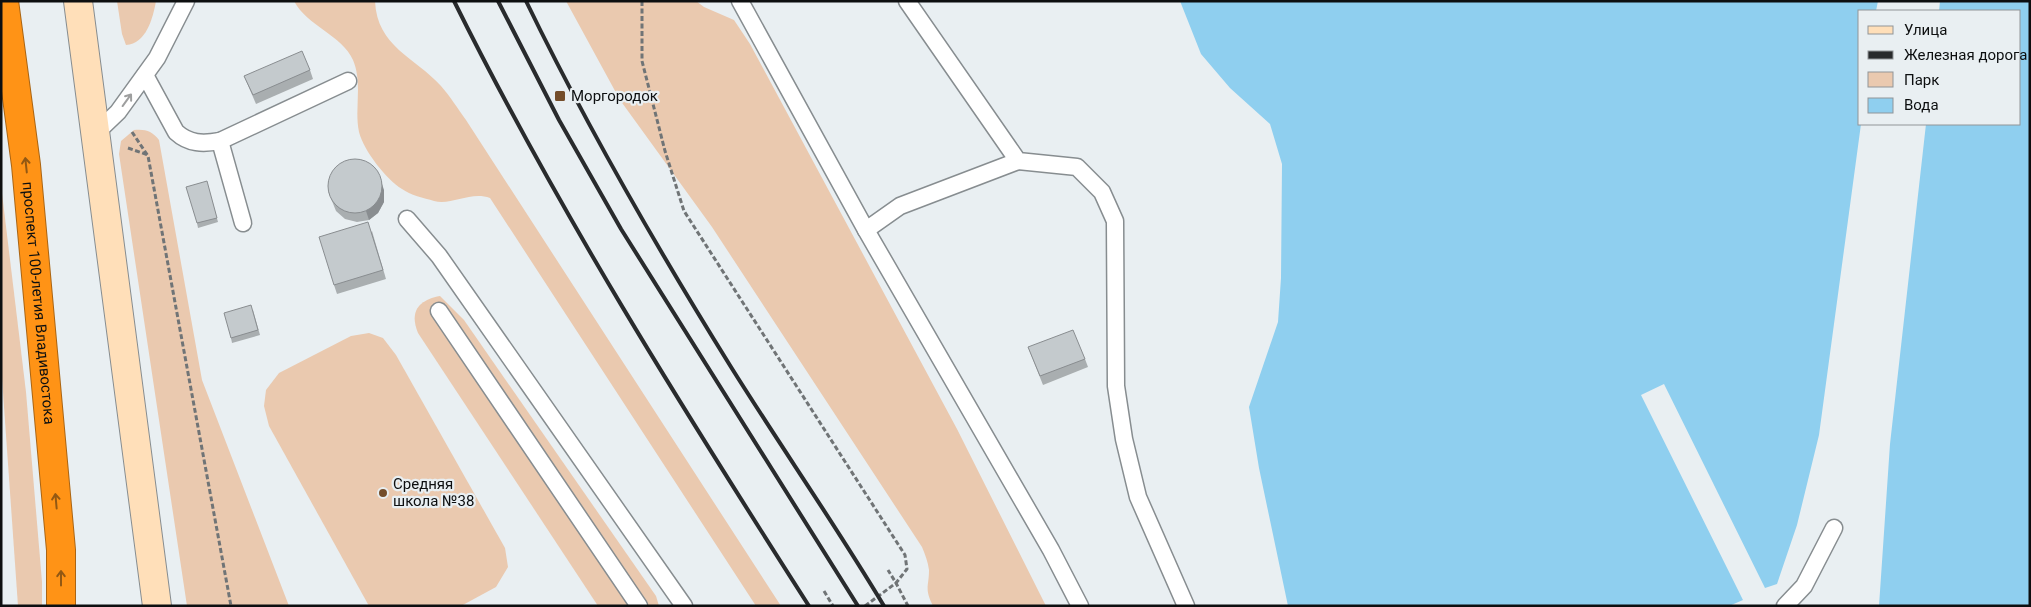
<svg xmlns="http://www.w3.org/2000/svg" width="2031" height="607" viewBox="0 0 2031 607" font-family="Roboto,sans-serif">
<style>
.green{fill:#eac9af}
.water{fill:#8fcfef}
.lines{fill:none;stroke-linecap:round;stroke-linejoin:round}
.lane-casing{stroke:#878d90;stroke-width:19}
.secondary-casing{stroke:#878d90;stroke-width:30}
.highway-casing{stroke:#aa6514;stroke-width:30}
.path{stroke:#707476;stroke-width:3;stroke-dasharray:5 2.5;stroke-linecap:butt}
.lane{stroke:#fff;stroke-width:16}
.secondary{stroke:#ffdfb9;stroke-width:28}
.highway{stroke:#ff9316;stroke-width:28}
.rail{stroke:#292b2d;stroke-width:4}
.wall{fill:#a9aeb0}
.shaded-wall{fill:#898d90}
.building{fill:#c4cacd;stroke:#898d90}
.oneway{stroke:#9e9f9f}
.oneway2{stroke:#925813}
.poi-dot{fill:#744d2a;stroke:#e9eff2;stroke-width:2}
.labels{text-anchor:middle;dominant-baseline:central;stroke-width:4.5;stroke-linejoin:round;paint-order:stroke}
.poi-label{font-size:15px;fill:#0d0f10;stroke:#e9eff2;text-anchor:start}
.street-label{font-size:15px;fill:#0d0f10;stroke:#e9eff2}
</style>
<rect width="100%" height="100%" fill="#e9eff2"/>
<g class="green">
<path d="M117 1H156C153 18 146 44 126 45L122 34Z"/>
<path d="M294 1H375C377 47 415 57 441 86 450 96 458 109 466 120L781 606H756L490 198C470 191 451 206 434 201 424 198 410 195 402 189 386 179 364 151 359 132 354 108 363 84 353 60 342 35 307 26 294 1Z"/>
<path d="M566 1H696L704 7 734 20 750 44 957 429 1046 606H933C924 588 929 587 929 570 928 562 925 554 922 547L712 227 620 100Z"/>
<path d="M134 130C146 129 152 131 159 140L202 380 289 606H187L119 154 121 141Z"/>
<path d="M1 185 26 392 42 582V606H18L1 364Z"/>
<path d="M440 296 464 320 656 596 659 606H598L418 333C409 311 419 300 440 296Z"/>
<path d="M369 333 383 338 396 355 505 548 508 567 496 587 461 606H369L269 426 264 406 266 390 279 373 351 336Z"/>
</g>
<g class="water">
<path d="M1180 1H1878L1876 11H1860L1861 124 1819 435 1797 525 1777 584 1765 588 1664 384 1641 395 1743 600 1729 606H1288L1259 468 1249 407 1278 322 1281 278 1282 164 1270 124 1230 88 1201 54Z"/>
<path d="M1940 1H2030V606H1879L1890 444 1926 124H2020V11H1939Z"/>
</g>
<g class="lines">
<defs>
<g id="lane">
<path d="M740 1 866 230 1051 550 1080 606"/>
<path d="M907 1 1018 161 1077 167 1102 192 1115 221 1116 386 1124 439 1138 497 1186 606"/>
<path d="M145 75 176 132C189 144 203 144 220 141L243 223"/>
<path d="M94 135 118 112 157 58 186 1"/>
<path d="M220 141 348 81"/>
<path d="M407 219 439 256 684 606"/>
<path d="M866 230 900 206 1018 161"/>
<path d="M439 311 639 606"/>
<path d="M1785 606 1804 586 1834 528"/>
</g>
<path id="secondary" d="M78 1 157 606"/>
<g id="highway">
<path id="s1" d="M4 1 26 165 61 550V606"/>
</g>
</defs>
<use href="#lane" class="lane-casing"/>
<use href="#secondary" class="secondary-casing"/>
<use href="#highway" class="highway-casing"/>
<g class="path">
<path d="M642 1V61L665 151 684 211 905 555 907 569 896 583 888 570"/>
<path d="M132 132 148 156 231 606"/>
<path d="M128 148 148 155"/>
<path d="M824 591 833 606"/>
<path d="M865 606 896 583 908 606"/>
</g>
<use href="#lane" class="lane"/>
<use href="#secondary" class="secondary"/>
<use href="#highway" class="highway"/>
<g class="rail">
<path d="M454 1C558 211 683 409 809 606"/>
<path d="M498 1 559 120 621 229 858 606"/>
<path d="M526 1C587 127 657 248 731 367 781 447 835 524 884 606"/>
</g>
</g>
<g class="wall">
<path d="M310 70 313 79 256 104 244 76Z"/>
<path d="M208 186 218 222 198 228 197 223Z"/>
<path d="M384 190V202L378 213 369 220 357 222 345 219 336 211 328 191Z"/>
<path d="M372 231 386 279 337 294 334 285Z"/>
<path d="M253 310 260 335 232 343 231 338Z"/>
<path d="M1028 347 1085 359 1088 367 1043 385Z"/>
</g>
<path class="shaded-wall" d="M381 181 384 190V202L378 213 369 220 366 211Z"/>
<g class="building">
<path d="M302 51 310 70 253 95 244 76Z"/>
<circle cx="355" cy="186" r="27"/>
<path d="M207 181 217 218 197 223 186 187Z"/>
<path d="M368 222 383 270 334 285 319 237Z"/>
<path d="M251 305 258 330 231 338 224 313Z"/>
<path d="M1073 330 1085 359 1040 376 1028 347Z"/>
</g>
<defs><path id="oneway-shaft" d="M-6 0H5M1.5-3L5.5 0L1.5 3" fill="none" stroke-width="1.6" stroke-linecap="round" stroke-linejoin="round" transform="scale(1.25)"/></defs>
<use class="oneway" href="#oneway-shaft" transform="translate(127 100) rotate(-54)"/>
<g class="oneway2">
<use href="#oneway-shaft" transform="translate(26 165) rotate(-96)"/>
<use href="#oneway-shaft" transform="translate(56 501) rotate(-95)"/>
<use href="#oneway-shaft" transform="translate(61 578) rotate(-90)"/>
</g>
<g class="poi-dot">
<rect x="554" y="90" width="12" height="12" rx="2.5"/>
<circle cx="383" cy="493" r="5"/>
</g>
<g class="labels">
<g class="poi-label">
<text x="571" y="96">Моргородок</text>
<text x="393" y="484">Средняя<tspan x="393" dy="17">школа №38</tspan></text>
</g>
<g class="street-label">
<text stroke="none"><textPath href="#s1" startOffset="304">проспект 100-летия Владивостока</textPath></text>
</g>
</g>
<rect width="2031" height="607" fill="none" stroke="#0d0f10" stroke-width="5"/>
<rect x="1858" y="10" width="162" height="115" fill="#e9eff2" stroke="#919598"/>
<rect x="1868" y="26" width="25" height="8" fill="#ffdfb9" stroke="#919598"/>
<text x="1904" y="35" font-size="15" fill="#0d0f10">Улица</text>
<rect x="1868" y="51" width="25" height="8" fill="#292b2d" stroke="#919598"/>
<text x="1904" y="60" font-size="15" fill="#0d0f10">Железная дорога</text>
<rect x="1868" y="72" width="25" height="15" fill="#eac9af" stroke="#919598"/>
<text x="1904" y="85" font-size="15" fill="#0d0f10">Парк</text>
<rect x="1868" y="98" width="25" height="15" fill="#8fcfef" stroke="#919598"/>
<text x="1904" y="110" font-size="15" fill="#0d0f10">Вода</text>
</svg>
